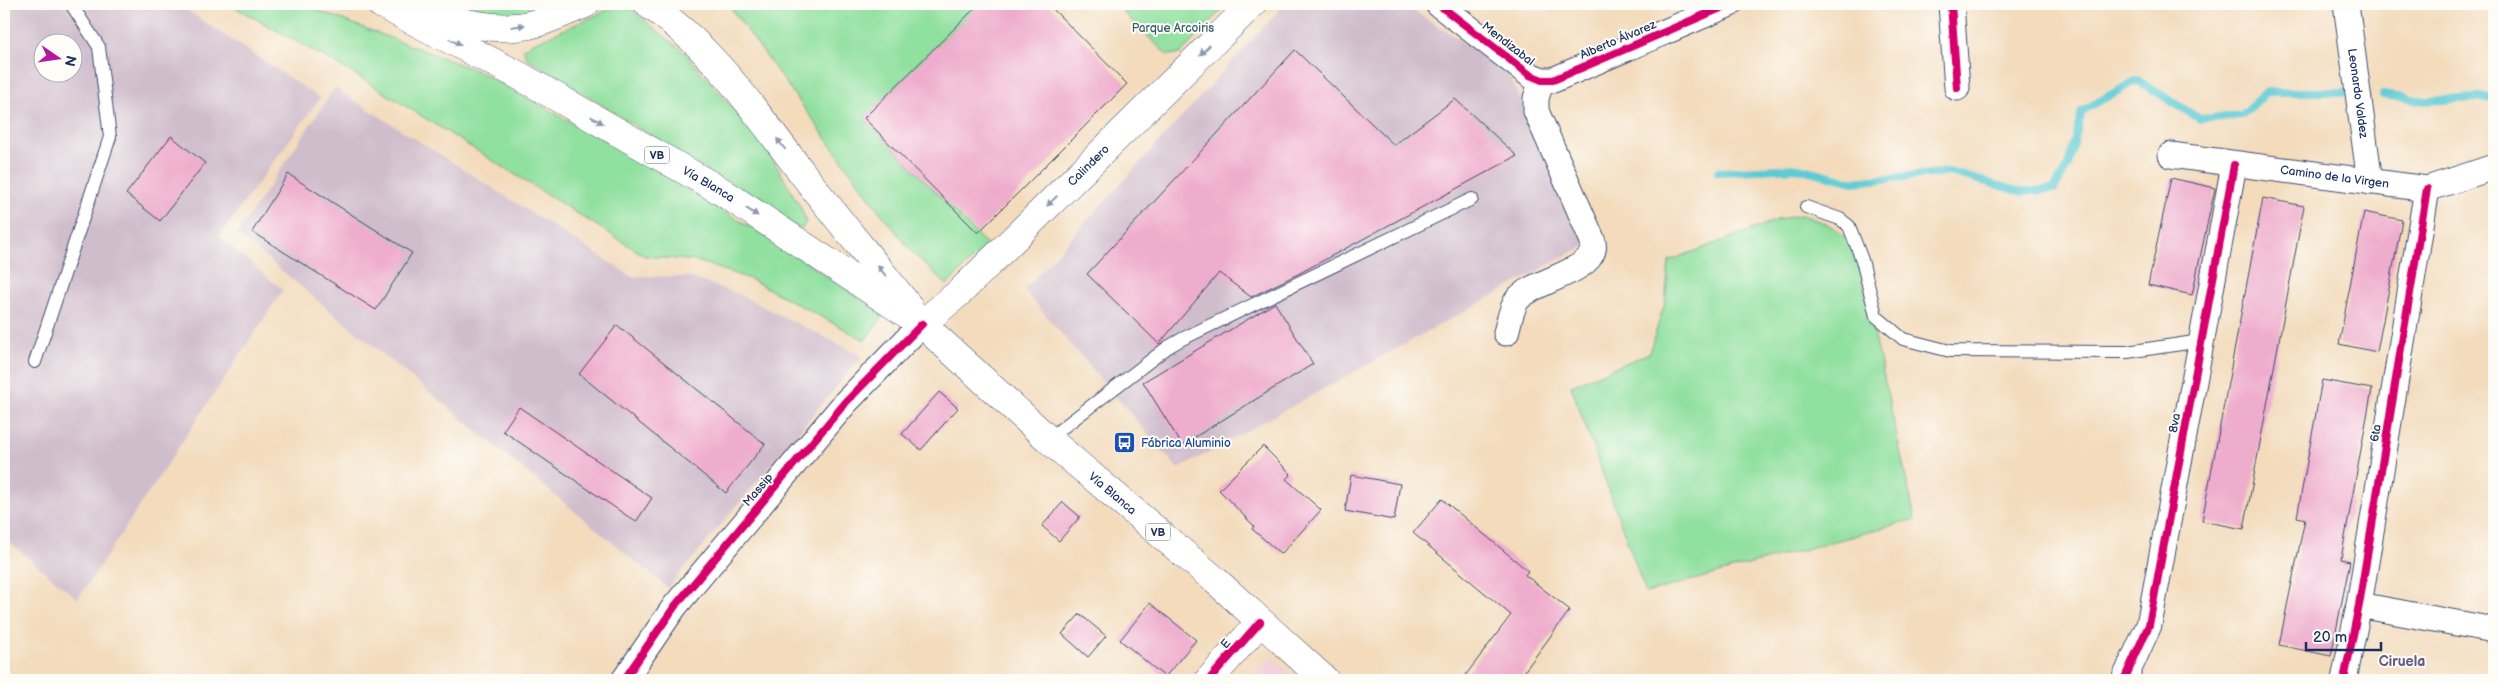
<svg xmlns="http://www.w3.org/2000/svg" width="2498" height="684" viewBox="0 0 2498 684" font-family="'Balsamiq Sans',sans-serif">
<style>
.built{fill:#f4cfdc}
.industrial{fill:#d0bdcc;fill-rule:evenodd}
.green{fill:#90e09f;stroke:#56887e}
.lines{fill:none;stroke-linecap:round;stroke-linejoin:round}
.stream{stroke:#5dcad4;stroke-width:8}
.building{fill:#efadcd}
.service-casing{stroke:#3b496c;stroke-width:14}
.minor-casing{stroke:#3b496c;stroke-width:27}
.tertiary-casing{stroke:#3b496c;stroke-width:29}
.secondary-casing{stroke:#3b496c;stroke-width:29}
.primary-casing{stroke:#3b496c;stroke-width:29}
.service{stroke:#fff;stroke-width:12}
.minor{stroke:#fff;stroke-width:25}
.tertiary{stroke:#fff;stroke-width:28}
.secondary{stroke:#fff;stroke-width:28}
.primary{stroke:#fff;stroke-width:28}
.cycleway-casing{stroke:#fdfcf7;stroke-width:11}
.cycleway{stroke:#d6006c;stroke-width:8}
.oneway{fill:#8d97ae}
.labels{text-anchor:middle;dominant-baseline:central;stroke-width:4;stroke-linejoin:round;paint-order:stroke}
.shield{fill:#fdfcf7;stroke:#5f6c8c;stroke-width:1}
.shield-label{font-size:11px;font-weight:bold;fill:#1b2f5e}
.park-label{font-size:12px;fill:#385b6e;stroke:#fdfcf7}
.street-label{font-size:12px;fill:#1b2f5e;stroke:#fdfcf7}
.transit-label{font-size:12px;fill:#164399;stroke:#fdfcf7;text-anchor:start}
.neighbourhood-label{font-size:14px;font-weight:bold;fill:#655b85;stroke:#fdfcf7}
</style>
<rect width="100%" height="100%" fill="#fdfcf7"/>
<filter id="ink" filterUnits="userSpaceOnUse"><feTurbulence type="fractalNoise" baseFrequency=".02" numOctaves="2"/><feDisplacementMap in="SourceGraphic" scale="10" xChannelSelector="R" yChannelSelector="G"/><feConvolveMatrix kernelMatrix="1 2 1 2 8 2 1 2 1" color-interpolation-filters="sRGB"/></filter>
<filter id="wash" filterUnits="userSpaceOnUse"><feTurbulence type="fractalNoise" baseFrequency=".0096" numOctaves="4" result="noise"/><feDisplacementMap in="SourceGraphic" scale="20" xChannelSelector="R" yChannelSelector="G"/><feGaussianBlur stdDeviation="1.12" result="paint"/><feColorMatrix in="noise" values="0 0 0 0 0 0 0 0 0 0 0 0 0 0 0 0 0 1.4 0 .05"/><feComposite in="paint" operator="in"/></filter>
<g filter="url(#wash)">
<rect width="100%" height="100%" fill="#f3dbbc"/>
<path class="built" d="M1272 657 1298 680H1248Z"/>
<g class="industrial">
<path d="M4 4H177L320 98 219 237 283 290 78 599 4 538ZM42 42H72V72H42Z"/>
<path d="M1285 4H1403L1506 69 1587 244 1178 469 1024 290Z"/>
<path d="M335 88 631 276 689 277 738 294 862 356 668 588 237 234Z"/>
</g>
<g class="green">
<path d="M229 4H301L480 72 634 157 785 248 884 315 865 340 750 279 697 261 645 256 353 73Z"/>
<path d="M440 4H555L502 18Z"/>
<path d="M728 4H979L864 118 987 245 947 285 912 252 883 216Z"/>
<path d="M1115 4H1227L1180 54 1167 55Z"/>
<path d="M619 5 627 6 685 53 748 126 769 153 801 208 806 222 802 229 796 227 527 58 523 49 529 45Z"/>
<path d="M1801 215C1826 222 1840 228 1856 250L1915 519 1646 593 1571 386 1649 353 1665 303 1669 261 1780 219Z"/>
</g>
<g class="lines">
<g class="stream">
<path d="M2383 95 2425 101 2494 97"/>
<path d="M1718 172 1798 168 1854 182 1949 172 2022 192 2054 189 2068 166 2082 111 2137 80 2200 119 2242 115 2267 92H2347"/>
</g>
</g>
<g id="blocks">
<g class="building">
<path d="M979 4H1048L1127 84 978 233 864 118Z"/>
<path d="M1295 50 1394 145 1455 99 1517 156 1300 273 1251 297 1219 273 1159 344 1087 274Z"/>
<path d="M171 136 205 163 160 221 126 194Z"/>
<path d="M288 174 412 253 376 310 252 232Z"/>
<path d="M2171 178 2215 188 2192 295 2148 285Z"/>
<path d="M2263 198 2304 206 2244 529 2202 521Z"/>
<path d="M2364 212 2402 220 2377 352 2339 344Z"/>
<path d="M1275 303 1313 364 1182 445 1143 382Z"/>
<path d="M617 325 765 444 726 493 579 374Z"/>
<path d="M2322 380 2372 389 2341 559 2350 561 2331 656 2279 645 2305 519 2297 517Z"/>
<path d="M939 392 958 408 921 450 902 434Z"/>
<path d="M519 407 652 498 636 522 503 431Z"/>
<path d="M1263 446 1291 474 1286 479 1321 510 1281 554 1252 529 1254 526 1219 490Z"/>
<path d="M1351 475 1400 484 1394 520 1345 511Z"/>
<path d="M1442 499 1528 571 1525 575 1570 610 1518 680H1462L1511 615 1413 533Z"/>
<path d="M1063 502 1080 517 1059 541 1042 526Z"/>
<path d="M1150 603 1196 640 1165 677 1120 640Z"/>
<path d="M1080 614 1106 636 1088 657 1062 634Z"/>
</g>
</g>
</g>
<g filter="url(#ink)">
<use href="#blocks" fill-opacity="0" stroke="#3b496c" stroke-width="1"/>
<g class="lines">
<defs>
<g id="service">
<path d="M1806 207 1840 219 1849 226 1862 260 1876 316 1903 339 1950 351 2127 352 2201 341"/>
<path d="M35 362 110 137 99 47 71 4"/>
<path d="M1048 439 1168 347 1182 339 1472 199"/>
</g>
<g id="minor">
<path d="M1438 4 1530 75 1542 80H1553L1730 4"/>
<path d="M1951 4 1957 88"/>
<path id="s1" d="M2346 4 2370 182"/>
<path id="s2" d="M2171 155 2427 189 2494 167"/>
<path d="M1506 333C1509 322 1511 309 1517 300 1532 281 1588 273 1593 250 1594 247 1593 242 1592 239L1536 111V98L1542 80"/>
<path d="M2359 605 2494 630"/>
<path d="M624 680 675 606 846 402 922 324"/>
<path d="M2124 680 2149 625 2234 165"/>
<path d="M2344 680 2359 605 2427 189"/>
</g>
<path id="tertiary" d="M1209 680 1260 622"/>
<g id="secondary">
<path id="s3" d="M922 324 961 291 1252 4"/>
</g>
<g id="primary">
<path id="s4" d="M381 4 518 75 721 191 922 324 1048 439 1215 580 1325 680"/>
<path d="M648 4C713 47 756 113 803 174 837 219 874 262 909 307"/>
<path d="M417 11C449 18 483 30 516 27 539 25 563 13 585 4"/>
</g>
</defs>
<use href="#service" class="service-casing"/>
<use href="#minor" class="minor-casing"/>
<use href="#tertiary" class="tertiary-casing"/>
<use href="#secondary" class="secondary-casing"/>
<use href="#primary" class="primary-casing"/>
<use href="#service" class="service"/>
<use href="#minor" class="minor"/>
<use href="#tertiary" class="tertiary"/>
<use href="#secondary" class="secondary"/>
<use href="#primary" class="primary"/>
<defs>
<g id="cycleway">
<path d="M1438 4 1530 75 1542 80H1553L1730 4"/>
<path d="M1951 4 1957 88"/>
<path d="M624 680 675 606 846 402 922 324"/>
<path d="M1209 680 1260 622"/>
<path d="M2124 680 2149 625 2234 165"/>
<path d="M2344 680 2359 605 2427 189"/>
</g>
</defs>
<use href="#cycleway" class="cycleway-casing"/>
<use href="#cycleway" class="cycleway"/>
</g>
<defs><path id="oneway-solid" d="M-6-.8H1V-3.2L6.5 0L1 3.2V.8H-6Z" transform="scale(1.25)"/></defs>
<g class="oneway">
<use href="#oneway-solid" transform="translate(518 26) rotate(-8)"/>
<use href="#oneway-solid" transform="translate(455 42) rotate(27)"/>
<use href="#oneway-solid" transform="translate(1205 50) rotate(135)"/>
<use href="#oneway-solid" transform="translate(597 120) rotate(30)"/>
<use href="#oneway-solid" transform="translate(781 144) rotate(-127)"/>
<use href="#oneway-solid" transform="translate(1052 201) rotate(135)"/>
<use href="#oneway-solid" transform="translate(752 212) rotate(33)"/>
<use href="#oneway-solid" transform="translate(882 271) rotate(-128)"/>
</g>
</g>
<defs>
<symbol id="bus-square" viewBox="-11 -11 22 22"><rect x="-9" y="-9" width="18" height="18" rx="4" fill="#1a4fb4" stroke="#fdfcf7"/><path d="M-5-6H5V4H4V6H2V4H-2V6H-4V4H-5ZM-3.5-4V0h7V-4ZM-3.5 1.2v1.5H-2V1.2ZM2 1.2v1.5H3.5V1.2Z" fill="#fff"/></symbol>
</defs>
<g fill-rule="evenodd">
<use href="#bus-square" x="1112" y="430" width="25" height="25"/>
</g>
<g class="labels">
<g class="shield">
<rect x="644.5" y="146.5" width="25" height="17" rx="4"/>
<rect x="1145.5" y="523.5" width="25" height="17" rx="4"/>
</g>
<g class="shield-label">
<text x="657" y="155">VB</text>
<text x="1158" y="532">VB</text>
</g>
<g class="park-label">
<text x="1173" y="28">Parque Arcoiris</text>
</g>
<g class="street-label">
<text transform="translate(1618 40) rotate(-23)">Alberto Álvarez</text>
<text transform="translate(1508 44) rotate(38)">Mendizabal</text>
<text stroke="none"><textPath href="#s1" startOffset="90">Leonardo Valdez</textPath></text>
<text stroke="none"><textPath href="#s3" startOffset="230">Calindero</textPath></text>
<text stroke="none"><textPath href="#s2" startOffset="165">Camino de la Virgen</textPath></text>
<text stroke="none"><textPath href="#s4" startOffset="374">Vía Blanca</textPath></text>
<text transform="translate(2175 423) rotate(-80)">8va</text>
<text transform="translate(2376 433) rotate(-81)">6ta</text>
<text transform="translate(758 490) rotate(-50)">Massip</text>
<text stroke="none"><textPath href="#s4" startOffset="884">Vía Blanca</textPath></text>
<text transform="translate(1226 644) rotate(-49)">E</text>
</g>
<g class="transit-label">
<text x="1141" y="443">Fábrica Aluminio</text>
</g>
<g class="neighbourhood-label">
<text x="2402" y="661">Ciruela</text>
</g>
</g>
<rect width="2498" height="684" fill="none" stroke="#fdfcf7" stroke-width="20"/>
<g transform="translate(58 58) rotate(103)"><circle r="24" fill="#fdfcf7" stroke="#a3aaba"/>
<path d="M0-4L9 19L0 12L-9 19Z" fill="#b5179e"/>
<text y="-8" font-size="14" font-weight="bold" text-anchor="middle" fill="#1b2f5e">N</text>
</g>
<path d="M2306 642v8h75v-8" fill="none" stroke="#1b2f5e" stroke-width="2.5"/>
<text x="2313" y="642" font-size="15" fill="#1b2f5e" stroke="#fdfcf7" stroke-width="4" paint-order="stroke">20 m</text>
</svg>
